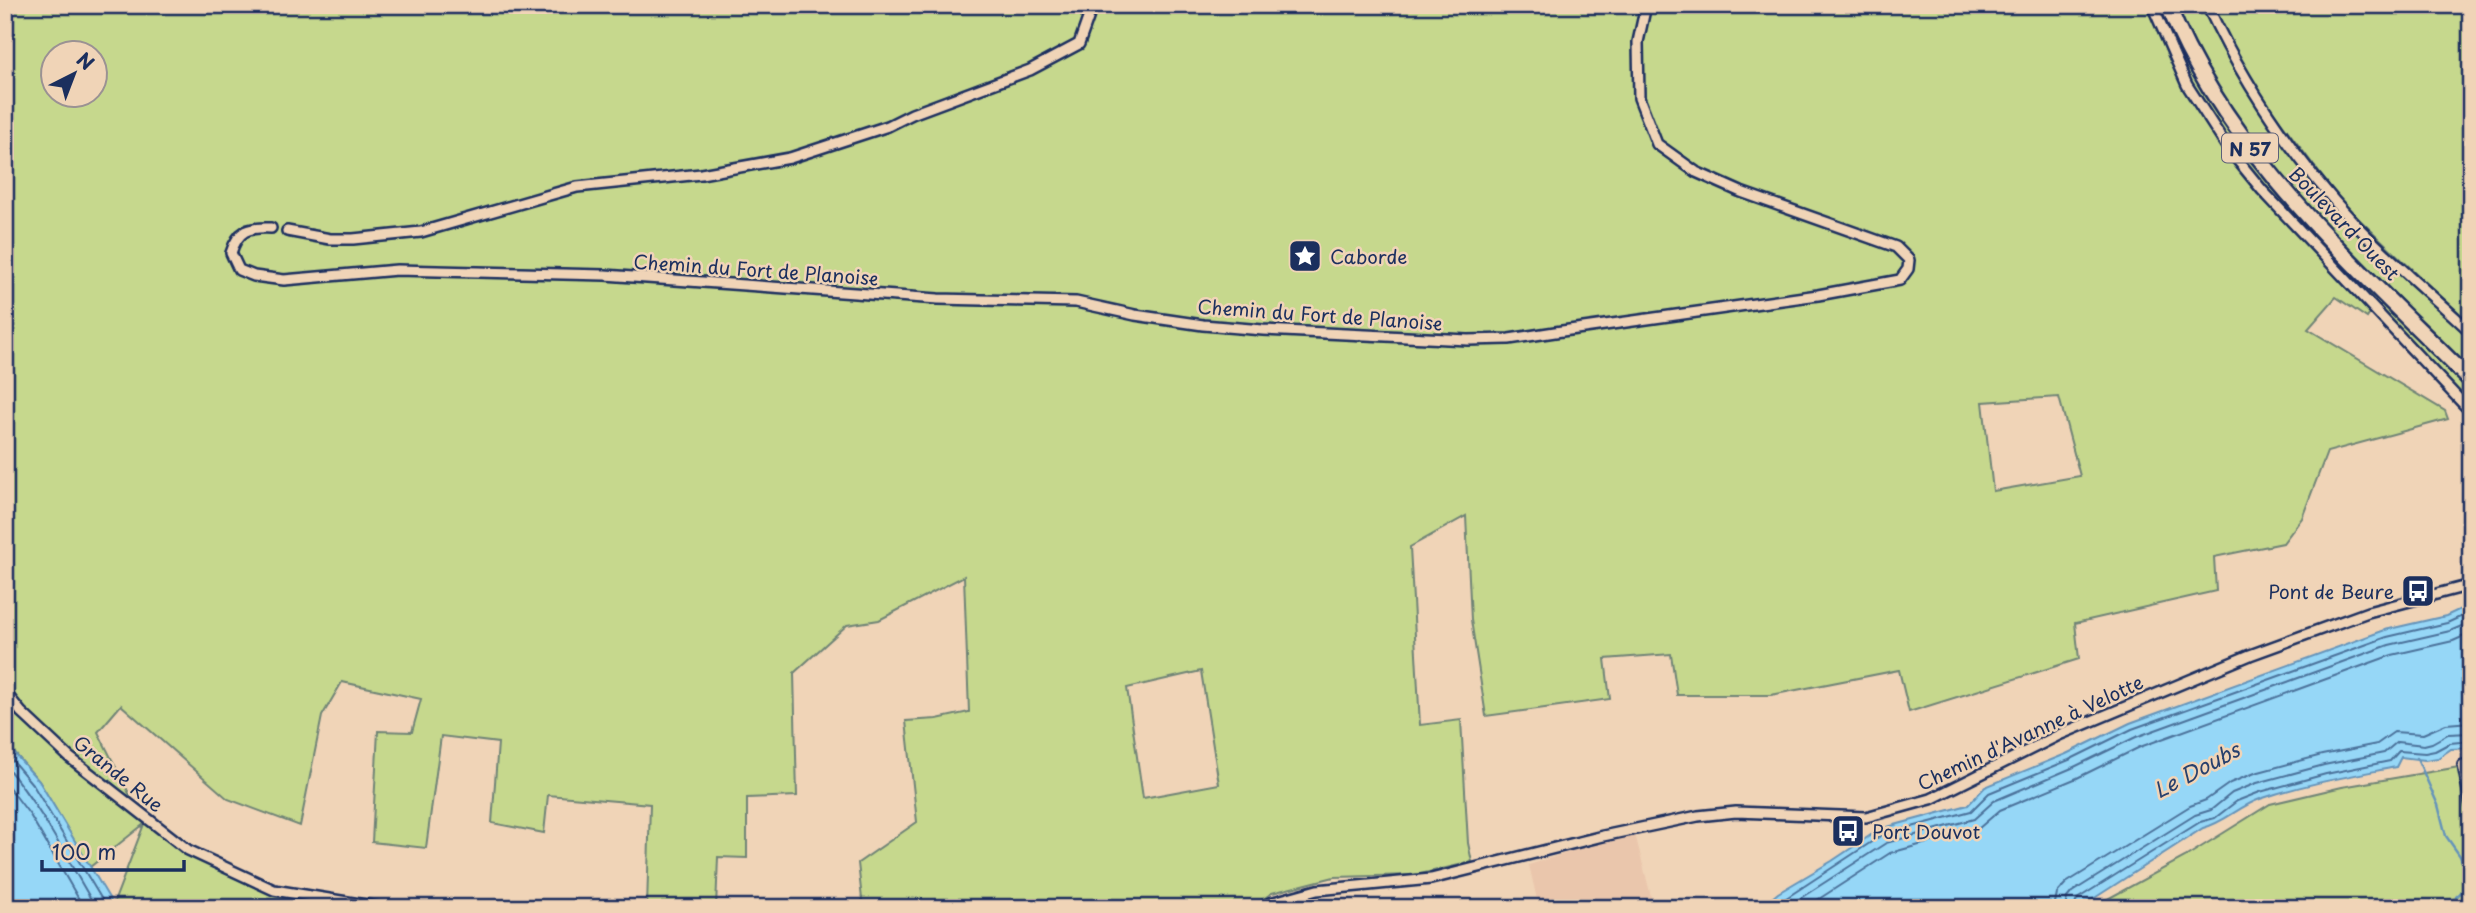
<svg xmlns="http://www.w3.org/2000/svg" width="2476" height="913" viewBox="0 0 2476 913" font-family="'Playpen Sans',sans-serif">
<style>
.built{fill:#eac6ac}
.green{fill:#c6d88d;stroke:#708476;stroke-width:2;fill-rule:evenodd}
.water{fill:#96d7f7;stroke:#6594ba;stroke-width:2}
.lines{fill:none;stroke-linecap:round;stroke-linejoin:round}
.shore{stroke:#4c729b;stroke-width:2}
.stream{stroke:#6594ba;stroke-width:2.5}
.street-casing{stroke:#1b2f5e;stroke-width:14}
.primary-casing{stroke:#1b2f5e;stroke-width:19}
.street{stroke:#f0d4b7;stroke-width:9}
.primary{stroke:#f0d4b7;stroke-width:14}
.labels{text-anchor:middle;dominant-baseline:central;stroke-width:5;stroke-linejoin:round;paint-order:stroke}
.shield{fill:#f0d4b7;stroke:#5b6079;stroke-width:2}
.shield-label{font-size:18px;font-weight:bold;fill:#1b2f5e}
.street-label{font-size:19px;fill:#1b2f5e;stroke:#f0d4b7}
.poi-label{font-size:19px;fill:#1b2f5e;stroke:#f0d4b7;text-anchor:start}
.water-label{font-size:21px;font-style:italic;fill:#27406d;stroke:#f0d4b7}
</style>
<rect width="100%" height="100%" fill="#f0d4b7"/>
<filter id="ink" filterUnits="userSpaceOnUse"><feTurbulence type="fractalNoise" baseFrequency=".0143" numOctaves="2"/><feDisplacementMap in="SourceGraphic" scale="14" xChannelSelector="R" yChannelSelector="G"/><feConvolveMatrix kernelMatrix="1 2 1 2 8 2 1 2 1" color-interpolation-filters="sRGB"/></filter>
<g filter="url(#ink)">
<path class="built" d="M1635 834 1654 908H1539L1529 865 1603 841Z"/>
<g class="green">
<path d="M5 5H2149C2187 130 2284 220 2371 312L2367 318 2336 297 2308 329 2445 411 2448 419 2327 452 2302 518 2283 543 2214 557 2216 591 2075 623 2079 659 1909 712 1899 670 1771 695H1677L1671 654 1605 659 1610 699 1486 716 1471 620 1466 516 1410 547 1420 725 1461 720 1468 843 1472 862 1416 875 1334 877 1272 893 1250 908H863L858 863 917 822 906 721 937 719 969 712 964 576 879 620 847 625 794 673 797 796 747 798V858L718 857 716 908H647L650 804 548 795 544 833 492 823 498 743 441 736 426 848 372 842 378 731 412 732 421 699 342 682 322 716 300 826 228 799 121 705 98 732 144 823 273 896 345 908H115L113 905 144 824 90 867 39 781 5 742ZM52 52H94V94H52ZM2059 397 2080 476 1993 491 1983 402ZM1201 671 1219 784 1143 798 1127 688Z"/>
<path d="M2156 5H2161C2199 107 2272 187 2347 264 2388 306 2429 348 2471 390V407L2244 164 2202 106 2172 45Z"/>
<path d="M2176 5H2202L2234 67 2279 135 2338 212 2471 338V372L2301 198 2264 155 2230 109 2197 54Z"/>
<path d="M2212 5H2471V325L2342 203 2263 98 2233 49Z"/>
<path d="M2471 765V903L2450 908H2091L2185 857 2270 804 2342 787Z"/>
</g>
<g class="water">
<path d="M2471 604V748L2451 749 2438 758 2425 760 2401 757 2396 767C2351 776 2304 784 2260 799 2238 807 2225 822 2203 828L2093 899 2075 908H1760L1778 893 1832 861 1880 829 1968 805 1985 787 2066 754 2130 723 2385 630 2446 616Z"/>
<path d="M5 743 39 781 115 908H5Z"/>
</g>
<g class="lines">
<g class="shore">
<path d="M5 752 33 785 107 908"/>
<path d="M5 765C42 809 67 859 96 908"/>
<path d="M5 782 30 815 84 908"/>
<path d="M1771 908 1882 835 1971 811 1989 793 2069 760 2132 729 2387 637 2447 623 2471 612"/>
<path d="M1785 908 1886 843 1974 819 1994 801 2072 768 2136 737 2389 645 2450 631 2471 622"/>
<path d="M1805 908 1890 853 1978 829 2000 810 2077 778 2140 747 2392 655 2453 641 2471 633"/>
<path d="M2054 908 2057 893 2066 883 2190 806 2206 800 2230 783 2255 773 2322 755 2377 744 2394 732 2423 734 2446 724 2471 722"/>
<path d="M2065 908 2067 898 2072 892 2195 815 2211 810 2232 793 2257 783 2324 765 2384 753 2397 742 2424 745 2432 743 2448 734 2471 733"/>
<path d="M2074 908 2077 899 2200 822 2215 818 2237 801 2260 792 2326 774 2390 761 2399 751 2425 753 2435 751 2450 743 2471 741"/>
</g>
<path class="stream" d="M2417 758 2438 805 2446 836 2460 856 2467 874 2465 889 2456 897V908"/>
<defs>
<g id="street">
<path d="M2152 5 2187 85 2227 147 2262 190 2471 412"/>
<path d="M2207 5C2245 86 2296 161 2357 226 2393 263 2434 297 2471 332"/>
<path d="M271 228C248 227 238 230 231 253L239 270 254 276 284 280 397 270 605 275 938 299 1076 302 1135 315 1203 325 1263 330 1468 340 1509 339 1555 332 1818 295 1900 280 1908 269 1909 260 1896 247 1741 192 1696 172 1657 144 1639 98 1638 42 1646 5"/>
<path d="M287 231 330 239H353L421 232 577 187 701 174 790 158 888 126 912 114 1030 70 1079 44 1091 10 1099 5"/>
<path d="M5 692 21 712 69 757 188 850 274 890 384 908"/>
<path d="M2463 765 2471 806"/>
<path d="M1262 908 1270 903 1317 890 1431 879 1603 836 1698 816 1736 812 1866 817 1931 799 2061 734 2250 655 2368 612 2471 585"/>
</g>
<path id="primary" d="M2168 5C2227 155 2360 269 2471 381"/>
</defs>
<use href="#street" class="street-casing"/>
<use href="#primary" class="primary-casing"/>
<use href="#street" class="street"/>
<use href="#primary" class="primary"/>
</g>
</g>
<defs>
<symbol id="sight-square" viewBox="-11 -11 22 22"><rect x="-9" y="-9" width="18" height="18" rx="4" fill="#1b2f5e" stroke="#f0d4b7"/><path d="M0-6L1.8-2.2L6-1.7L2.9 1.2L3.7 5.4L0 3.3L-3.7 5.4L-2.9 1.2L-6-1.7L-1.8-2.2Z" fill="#fff"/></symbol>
<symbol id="bus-square" viewBox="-11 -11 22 22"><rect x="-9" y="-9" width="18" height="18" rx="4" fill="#1b2f5e" stroke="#f0d4b7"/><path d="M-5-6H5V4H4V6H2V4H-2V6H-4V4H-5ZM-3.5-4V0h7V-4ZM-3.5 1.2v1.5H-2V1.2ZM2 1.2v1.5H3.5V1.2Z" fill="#fff"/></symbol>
</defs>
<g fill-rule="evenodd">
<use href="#sight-square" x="1286" y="237" width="38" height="38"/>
<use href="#bus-square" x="2399" y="572" width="38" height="38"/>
<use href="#bus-square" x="1829" y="812" width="38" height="38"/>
</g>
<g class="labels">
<rect class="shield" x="2222" y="133.5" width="56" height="29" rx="5"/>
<g class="shield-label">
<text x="2250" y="148">N 57</text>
</g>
<g class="street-label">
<text transform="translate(2345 223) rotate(46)">Boulevard Ouest</text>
<text transform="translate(756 269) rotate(4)">Chemin du Fort de Planoise</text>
<text transform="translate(1320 314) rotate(4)">Chemin du Fort de Planoise</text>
<text transform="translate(2030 732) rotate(-25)">Chemin d'Avanne à Velotte</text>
<text transform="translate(119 773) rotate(39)">Grande Rue</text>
</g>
<g class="poi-label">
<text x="1330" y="256">Caborde</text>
<text x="2394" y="591" text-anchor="end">Pont de Beure</text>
<text x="1872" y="831">Port Douvot</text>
</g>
<g class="water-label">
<text transform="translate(2196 769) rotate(-28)">Le Doubs</text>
</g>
</g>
<rect width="2476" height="913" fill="none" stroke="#f0d4b7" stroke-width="28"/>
<rect x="14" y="14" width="2448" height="885" fill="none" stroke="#1b2f5e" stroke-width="2.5" filter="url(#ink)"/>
<g transform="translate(74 74) rotate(42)"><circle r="33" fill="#f0d4b7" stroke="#9b9293" stroke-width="2"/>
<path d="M0-5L12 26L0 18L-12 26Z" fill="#1b2f5e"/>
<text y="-10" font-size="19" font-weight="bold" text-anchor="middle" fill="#1b2f5e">N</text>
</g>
<path d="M42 860v10h142v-10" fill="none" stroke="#1b2f5e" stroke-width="3.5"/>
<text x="52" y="860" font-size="21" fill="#1b2f5e" stroke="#f0d4b7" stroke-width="5" paint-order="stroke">100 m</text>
</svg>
